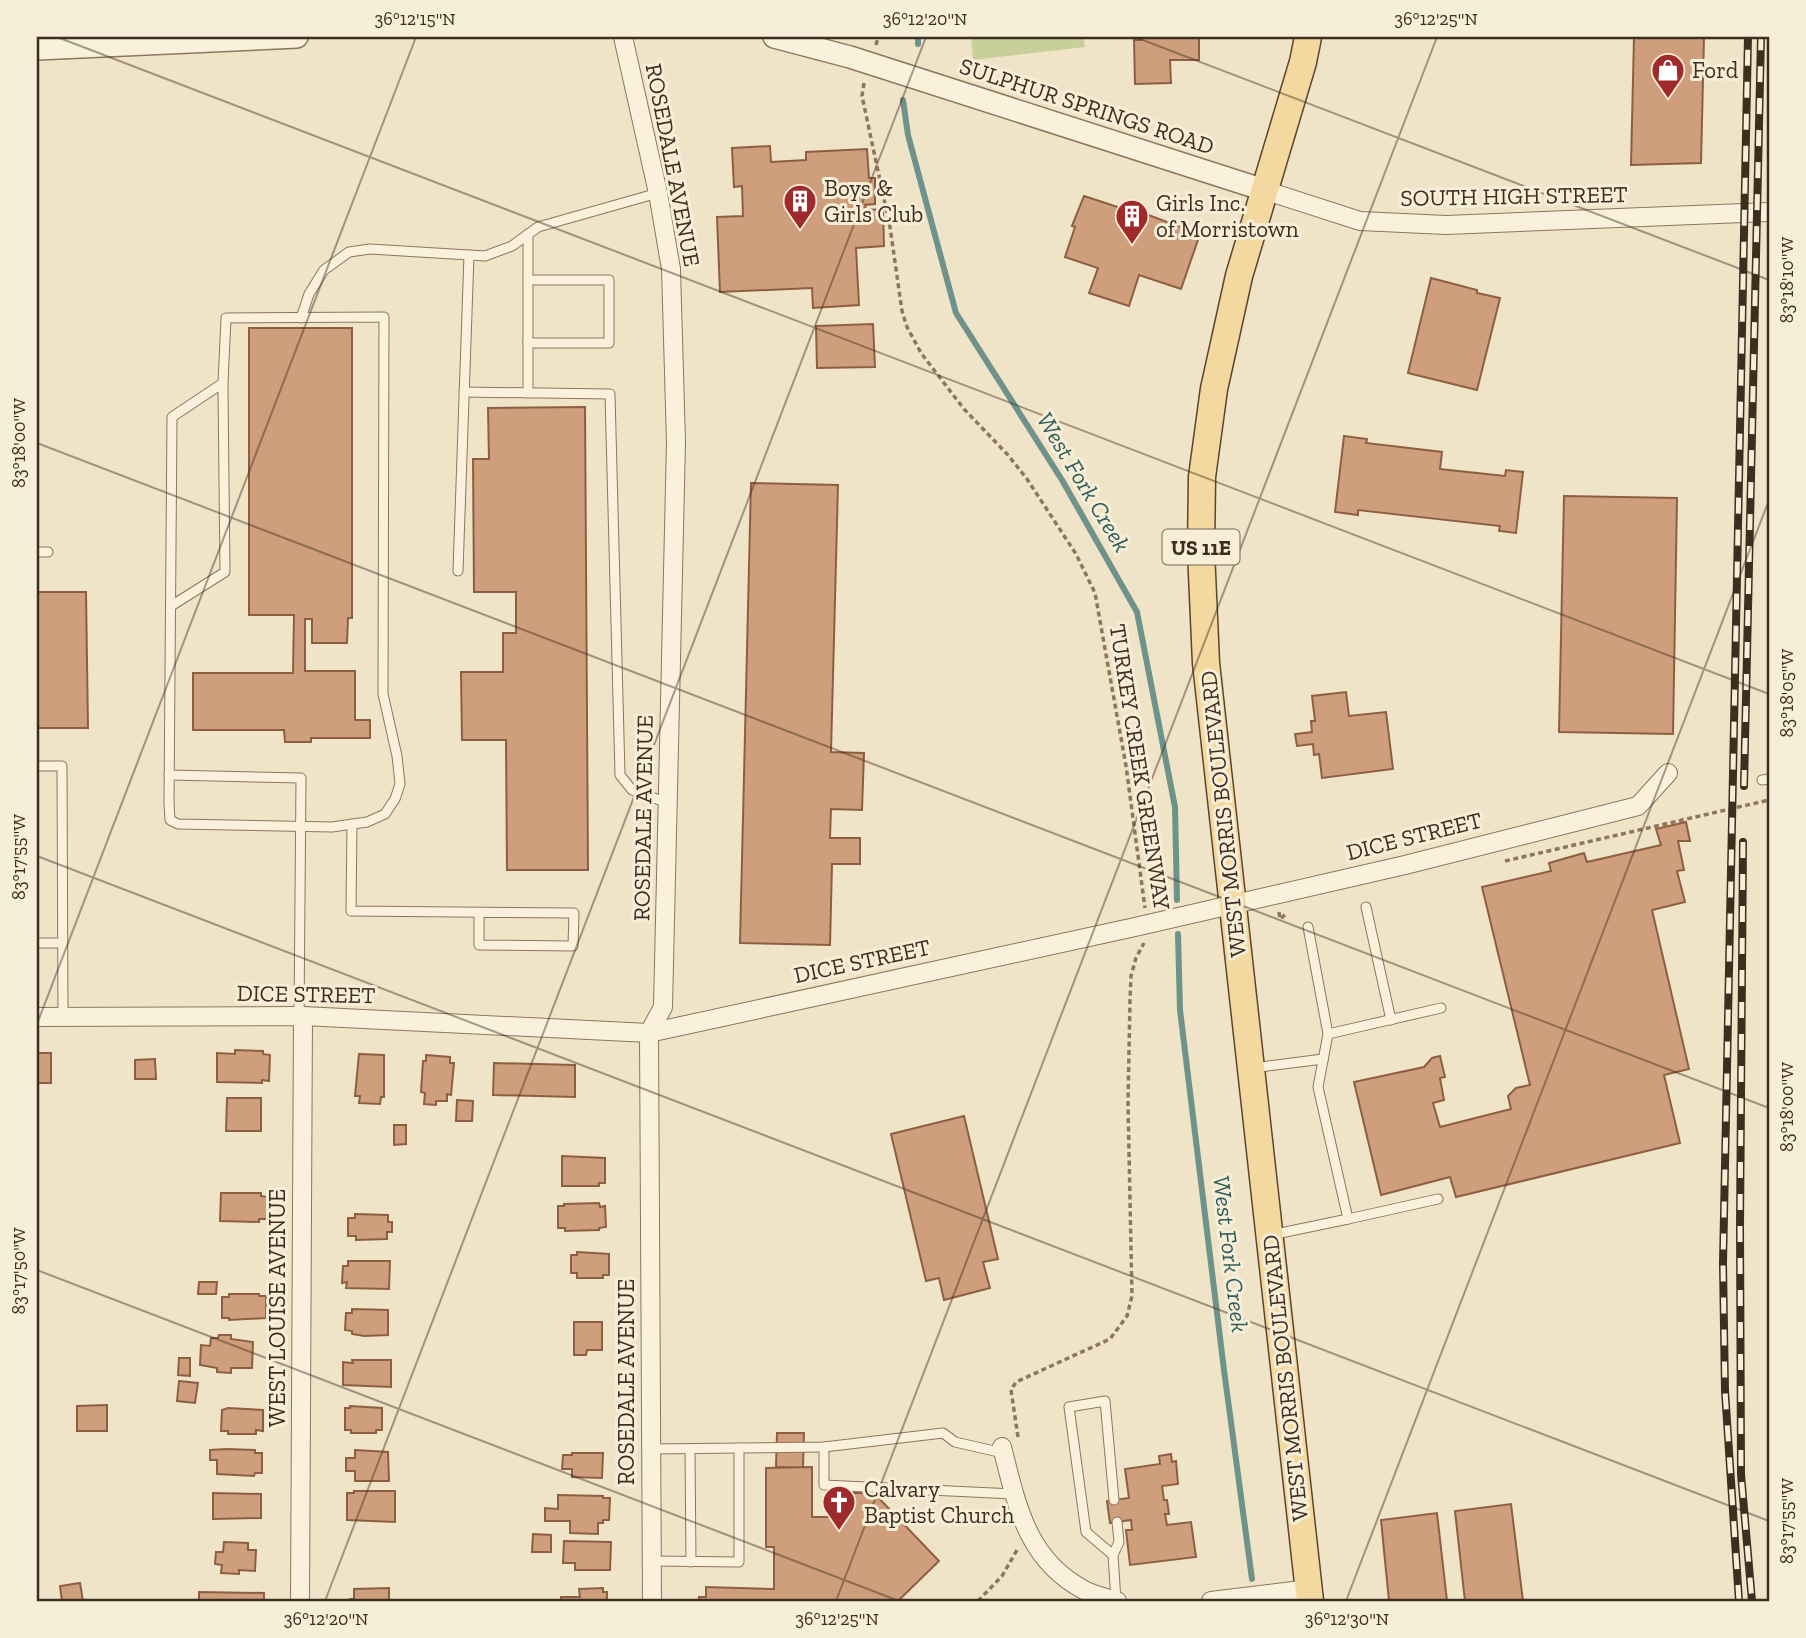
<svg xmlns="http://www.w3.org/2000/svg" width="1806" height="1638" viewBox="0 0 1806 1638" font-family="'Zilla Slab',serif">
<style>
.green{fill:#c9cf9b}
.lines{fill:none;stroke-linecap:round;stroke-linejoin:round}
.stream{stroke:#6f938a;stroke-width:6}
.building{fill:#cf9f7d;stroke:#8d5f41;stroke-width:2}
.service-casing{stroke:#8d765c;stroke-width:11}
.minor-casing{stroke:#8d765c;stroke-width:20}
.tertiary-casing{stroke:#8d765c;stroke-width:24}
.primary-casing{stroke:#5b4430;stroke-width:29}
.path{stroke:#8d765c;stroke-width:3.5;stroke-dasharray:5 3.5;stroke-linecap:butt}
.service{stroke:#faf1dc;stroke-width:9}
.minor{stroke:#faf1dc;stroke-width:18}
.tertiary{stroke:#faf1dc;stroke-width:21}
.primary{stroke:#f3d9a0;stroke-width:26}
.rail-casing{stroke:#3d2e20;stroke-width:8}
.rail{stroke:#f7eed8;stroke-width:5;stroke-dasharray:16;stroke-linecap:butt}
.ticks{fill:none;stroke:#3d2e20;stroke-width:2;stroke-opacity:0.45}
.labels{text-anchor:middle;dominant-baseline:central;stroke-width:6;stroke-linejoin:round;paint-order:stroke}
.shield{fill:#f7eed8;stroke:#756857;stroke-width:2}
.shield-label{font-size:21px;font-weight:bold;fill:#3d2e20}
.poi-label{font-size:23px;fill:#3d2e20;stroke:#f7eed8;text-anchor:start}
.street-label{font-size:23px;fill:#3d2e20;stroke:#f7eed8}
.water-label{font-size:24px;font-style:italic;fill:#2f5d5a;stroke:#f7eed8}
.neatline{fill:none;stroke:#3d2e20;stroke-width:2.5}
.ticks-label{font-size:18px;text-anchor:middle;fill:#3d2e20}
</style>
<rect width="100%" height="100%" fill="#f0e4c8"/>
<path class="green" d="M971 37H1083L1085 47 973 60Z"/>
<g class="lines">
<g class="stream">
<path d="M918 44V37"/>
<path d="M903 100 908 135 956 313 1062 480 1137 612 1175 807 1177 900"/>
<path d="M1178 934 1180 1010 1224 1370 1252 1579"/>
</g>
</g>
<g class="building">
<path d="M1141 37H1199V60H1170L1171 83 1135 84 1134 40H1141Z"/>
<path d="M1634 37H1704L1701 163 1631 165Z"/>
<path d="M770 146 771 162 806 160V152L867 149 869 178H875V204L865 205 866 210 883 209 884 246 856 248 859 305 813 308 812 288 720 292 717 217 743 216 742 186 734 187 732 148Z"/>
<path d="M1084 196 1142 215 1143 213 1200 234 1181 289 1139 275 1129 306 1089 293 1098 268 1065 257 1075 227 1072 226Z"/>
<path d="M1431 278 1477 290V293L1500 298 1477 390 1408 373Z"/>
<path d="M873 324 875 367 817 368 816 326Z"/>
<path d="M249 328H352V618H348L347 643H312V619H305V671H355V720H370V738H311V742H285L284 730H193V673H293L294 615H249Z"/>
<path d="M585 407 588 870H507L506 740H462L461 672H503V633H516V592H474L473 459H489L488 408Z"/>
<path d="M1344 436 1367 439 1366 443 1442 452 1440 469 1505 476 1506 470 1523 472 1516 533 1499 531 1500 526 1358 510V515L1335 512Z"/>
<path d="M751 483 838 485 831 752 864 753 862 810 831 809 830 838H860V864H832L830 945 740 943Z"/>
<path d="M1564 496 1677 498 1673 734 1559 732Z"/>
<path d="M37 592H86L88 728H37Z"/>
<path d="M1346 692 1349 716 1386 712 1393 769 1322 778 1319 754 1314 755 1313 744 1297 746 1295 734 1312 732 1311 721H1315L1312 696Z"/>
<path d="M1686 822 1690 841H1678L1684 870 1677 871 1685 902 1652 910 1689 1069 1664 1075 1680 1143 1456 1197 1450 1177 1381 1195 1354 1082 1424 1067 1432 1058 1440 1056 1445 1077 1440 1078 1444 1100 1433 1103 1440 1127 1511 1109 1508 1096 1516 1088 1530 1085 1482 887 1551 871 1549 863 1584 853 1587 862 1661 845 1656 829Z"/>
<path d="M235 1050 263 1051V1054L270 1055 269 1081 262 1080V1083L217 1082V1053L235 1054Z"/>
<rect x="37" y="1053" width="14" height="30"/>
<path d="M359 1054 384 1055V1097H381L380 1104 359 1103 360 1096H355Z"/>
<path d="M426 1055 450 1057V1063H454L451 1095 447 1094V1101H436V1105L424 1104 425 1093 421 1092 423 1061H426Z"/>
<path d="M155 1059 156 1079H135V1060Z"/>
<path d="M494 1063 575 1065V1097L493 1095Z"/>
<path d="M227 1098H261V1131H226Z"/>
<path d="M457 1100 473 1101 472 1121H456Z"/>
<path d="M964 1116 998 1259 983 1262 990 1288 944 1300 939 1278 926 1281 891 1134Z"/>
<path d="M394 1125H406V1144L394 1145Z"/>
<path d="M562 1156 605 1158V1183H599V1186H562Z"/>
<path d="M221 1193H261V1196L268 1197V1219H259V1222L220 1221Z"/>
<path d="M599 1203 600 1207 605 1206 606 1227 599 1228V1230L565 1231V1228H558V1206H564V1204Z"/>
<path d="M355 1214 388 1215V1222H392V1232H387V1239L356 1240V1236H348V1218H355Z"/>
<path d="M577 1252 609 1254V1275H603V1278H577V1273H571V1255H577Z"/>
<path d="M348 1261H390L389 1289 346 1288 347 1282 342 1283 343 1266H348Z"/>
<path d="M199 1282H217L216 1294H198Z"/>
<path d="M229 1294H259V1296H266V1318L229 1320V1318H222V1297H229Z"/>
<path d="M352 1309 388 1310V1335L364 1336 352 1334V1331L345 1330 346 1313H352Z"/>
<path d="M574 1322H602V1350H587L586 1355H574Z"/>
<path d="M219 1335H231V1339L253 1342 252 1368H231V1373L217 1372V1368L200 1365 201 1345 210 1346 211 1338H218Z"/>
<path d="M179 1358H190V1376L178 1375Z"/>
<path d="M352 1360H391V1387L343 1385V1362L353 1363Z"/>
<path d="M179 1381 198 1383 195 1403 177 1401Z"/>
<path d="M107 1405V1431H77V1406Z"/>
<path d="M350 1406 382 1408V1430H376V1433H351V1430H345V1408H350Z"/>
<path d="M228 1408 263 1410V1431L256 1430V1434H228V1431H221L222 1410Z"/>
<path d="M777 1433H804L803 1468 776 1467Z"/>
<path d="M227 1449 255 1450V1453H262V1473H255L254 1476 217 1474V1460H210V1450Z"/>
<path d="M355 1450 388 1452 389 1481H355V1471H346V1458H355Z"/>
<path d="M572 1453H603L602 1478 572 1477V1469H562L563 1455H572Z"/>
<path d="M1171 1454 1172 1462 1176 1461 1178 1484 1162 1486 1164 1500H1167L1169 1514H1165L1167 1525 1191 1522 1196 1557 1130 1565 1126 1530H1132L1131 1520 1110 1523 1107 1501 1129 1498 1125 1469 1160 1464 1159 1456Z"/>
<path d="M812 1467V1517H831L853 1493H874L939 1561 898 1601H699V1597H706V1587L774 1589V1547H766V1468Z"/>
<path d="M354 1491H395V1522L347 1520V1493H354Z"/>
<path d="M213 1493 261 1494V1518L213 1519Z"/>
<path d="M558 1495 603 1496V1498H610L609 1520H603V1523H598V1534L570 1533V1521H545V1508L558 1509Z"/>
<path d="M1511 1504 1523 1601H1465L1455 1511Z"/>
<path d="M1437 1513 1447 1601H1389L1381 1520Z"/>
<path d="M533 1534 551 1535V1552H532Z"/>
<path d="M564 1541 611 1542 610 1570H575V1563H563Z"/>
<path d="M224 1542 248 1543V1550H256L255 1571 239 1570V1574L221 1573 222 1565 215 1564 216 1552H223Z"/>
<path d="M80 1583 83 1601H62L60 1586Z"/>
<path d="M389 1588V1601H350V1599H354V1589Z"/>
<path d="M603 1588V1592H607V1601H561V1597H580L579 1589Z"/>
<path d="M199 1592 264 1593V1601H199Z"/>
</g>
<g class="lines">
<defs>
<g id="service">
<path d="M301 318 309 294 324 270 349 252 370 249 485 256 512 246 538 227 658 193"/>
<path d="M528 343H609V280H528"/>
<path d="M464 392 610 394 620 775 632 790 668 803"/>
<path d="M528 393V234"/>
<path d="M37 552H48"/>
<path d="M458 571 469 255"/>
<path d="M171 606 225 572 223 389V383L226 318 384 317 383 694 397 756 400 784 395 799 385 814 367 822 332 827 178 824 170 820 169 803 172 417 223 383"/>
<path d="M37 766H62L63 1017"/>
<path d="M169 775 301 778 299 1016"/>
<path d="M1762 780 1769 779"/>
<path d="M352 824 351 911 574 913 573 946 479 945V913"/>
<path d="M1366 907 1391 1020"/>
<path d="M1308 927 1328 1034 1318 1087 1348 1219 1438 1199"/>
<path d="M37 943H62"/>
<path d="M1328 1034 1441 1008"/>
<path d="M1252 1068 1323 1059"/>
<path d="M1271 1235 1348 1219"/>
<path d="M824 1447V1485L1014 1494"/>
<path d="M651 1449 824 1447 943 1433 955 1442 1003 1453"/>
<path d="M690 1449 691 1562"/>
<path d="M1114 1500 1105 1401 1069 1407 1086 1532 1113 1555 1116 1601"/>
<path d="M1113 1555 1119 1542 1117 1522"/>
<path d="M652 1561 739 1562V1448"/>
</g>
<g id="minor">
<path d="M623 37 658 193 671 269 676 442 663 1007 649 1033 652 1601"/>
<path d="M1264 190 1360 221 1446 225 1769 212"/>
<path d="M37 1017 303 1016 649 1033 1135 927 1405 865 1638 806 1668 773"/>
<path d="M1002 1447C1017 1506 1027 1561 1086 1591 1096 1596 1107 1598 1117 1601"/>
<path d="M300 1601 303 1016"/>
<path d="M1211 1601 1309 1589"/>
</g>
<g id="tertiary">
<path d="M774 37 850 57 1264 190"/>
<path d="M37 49 297 37"/>
</g>
<path id="primary" d="M1308 37 1303 62 1239 276 1214 389 1202 477 1201 551 1206 663 1310 1601"/>
</defs>
<use href="#service" class="service-casing"/>
<use href="#minor" class="minor-casing"/>
<use href="#tertiary" class="tertiary-casing"/>
<use href="#primary" class="primary-casing"/>
<g class="path">
<path d="M876 45 878 37"/>
<path d="M864 83 862 96 890 227 902 311 907 327 921 353 964 409 1008 455 1027 479 1076 554 1095 593 1126 766 1145 908"/>
<path d="M1505 861 1769 800"/>
<path d="M1279 912 1280 919 1287 913"/>
<path d="M1018 1437 1011 1390 1016 1382 1110 1339 1127 1316 1132 1296 1128 1103 1130 1000 1131 976 1136 958 1144 943"/>
<path d="M978 1601 1002 1576 1017 1550"/>
</g>
<use href="#service" class="service"/>
<use href="#minor" class="minor"/>
<use href="#tertiary" class="tertiary"/>
<use href="#primary" class="primary"/>
<defs>
<g id="rail">
<path d="M1744 786 1761 37"/>
<path d="M1743 842 1740 1225 1741 1474 1752 1601"/>
<path d="M1739 1601 1725 1391 1723 1264 1748 37"/>
</g>
</defs>
<use href="#rail" class="rail-casing"/>
<use href="#rail" class="rail"/>
</g>
<path class="ticks" d="M57 37 1769 694M1135 37 1769 280M37 443 1769 1108M37 856 1769 1521M37 1024 416 37M37 1270 899 1601M325 1601 926 37M836 1601 1437 37M1346 1601 1769 500"/>
<defs>
<symbol id="shop-pin" viewBox="-11 -11 22 30"><path d="M0 17L-7.5 6A9.5 9.5 0 1 1 7.5 6Z" fill="#9e2a2b" stroke="#f7eed8"/><path d="M-5-2.5h2.3a2.7 3.5 0 0 1 5.4 0H5L5.5 6h-11ZM-1.5-2.5h3a1.5 2.3 0 0 0-3 0Z" fill="#fff"/></symbol>
<symbol id="building-pin" viewBox="-11 -11 22 30"><path d="M0 17L-7.5 6A9.5 9.5 0 1 1 7.5 6Z" fill="#9e2a2b" stroke="#f7eed8"/><path d="M-4-6H4V6H1V3H-1V6H-4ZM-2.5-4.3h1.7v1.8h-1.7ZM.8-4.3h1.7v1.8H.8ZM-2.5-1h1.7V.8h-1.7ZM.8-1h1.7V.8H.8Z" fill="#fff"/></symbol>
<symbol id="church-pin" viewBox="-11 -11 22 30"><path d="M0 17L-7.5 6A9.5 9.5 0 1 1 7.5 6Z" fill="#9e2a2b" stroke="#f7eed8"/><path d="M-1.2-6h2.4v3.5h3.3v2.4h-3.3V6h-2.4V-.1h-3.3v-2.4h3.3Z" fill="#fff"/></symbol>
</defs>
<g fill-rule="evenodd">
<use href="#shop-pin" x="1649" y="51" width="38" height="52"/>
<use href="#building-pin" x="781" y="182" width="38" height="52"/>
<use href="#building-pin" x="1113" y="197" width="38" height="52"/>
<use href="#church-pin" x="820" y="1483" width="38" height="52"/>
</g>
<g class="labels">
<rect class="shield" x="1162.5" y="529.5" width="77" height="35" rx="5"/>
<g class="shield-label">
<text x="1201" y="547">US 11E</text>
</g>
<g class="poi-label">
<text x="1692" y="70">Ford</text>
<text x="824" y="188">Boys &amp;<tspan x="824" dy="26">Girls Club</tspan></text>
<text x="1156" y="203">Girls Inc.<tspan x="1156" dy="26">of Morristown</tspan></text>
<text x="864" y="1489">Calvary<tspan x="864" dy="26">Baptist Church</tspan></text>
</g>
<g class="street-label">
<text transform="translate(1087 106) rotate(18)">SULPHUR SPRINGS ROAD</text>
<text transform="translate(673 165) rotate(79)">ROSEDALE AVENUE</text>
<text transform="translate(1514 196) rotate(-1)">SOUTH HIGH STREET</text>
<text transform="translate(1140 767) rotate(81)">TURKEY CREEK GREENWAY</text>
<text transform="translate(1223 814) rotate(-96)">WEST MORRIS BOULEVARD</text>
<text transform="translate(643 818) rotate(-89)">ROSEDALE AVENUE</text>
<text transform="translate(1414 836) rotate(-14)">DICE STREET</text>
<text transform="translate(862 961) rotate(-12)">DICE STREET</text>
<text transform="translate(306 994) rotate(1)">DICE STREET</text>
<text transform="translate(277 1308) rotate(-90)">WEST LOUISE AVENUE</text>
<text transform="translate(1285 1378) rotate(-96)">WEST MORRIS BOULEVARD</text>
<text transform="translate(626 1382) rotate(-90)">ROSEDALE AVENUE</text>
</g>
<g class="water-label">
<text transform="translate(1084 482) rotate(59)">West Fork Creek</text>
<text transform="translate(1231 1254) rotate(83)">West Fork Creek</text>
</g>
</g>
<rect width="1806" height="1638" fill="none" stroke="#f7eed8" stroke-width="77"/>
<rect x="38" y="38" width="1730" height="1562" class="neatline"/>
<g class="ticks-label">
<text x="415" y="25">36°12'15"N</text>
<text x="925" y="25">36°12'20"N</text>
<text x="1436" y="25">36°12'25"N</text>
<text transform="translate(1787 280) rotate(-90)" y="6">83°18'10"W</text>
<text transform="translate(19 443) rotate(-90)" y="6">83°18'00"W</text>
<text transform="translate(1787 693) rotate(-90)" y="6">83°18'05"W</text>
<text transform="translate(19 857) rotate(-90)" y="6">83°17'55"W</text>
<text transform="translate(1787 1107) rotate(-90)" y="6">83°18'00"W</text>
<text transform="translate(19 1271) rotate(-90)" y="6">83°17'50"W</text>
<text transform="translate(1787 1521) rotate(-90)" y="6">83°17'55"W</text>
<text x="326" y="1625">36°12'20"N</text>
<text x="837" y="1625">36°12'25"N</text>
<text x="1347" y="1625">36°12'30"N</text>
</g>
</svg>
